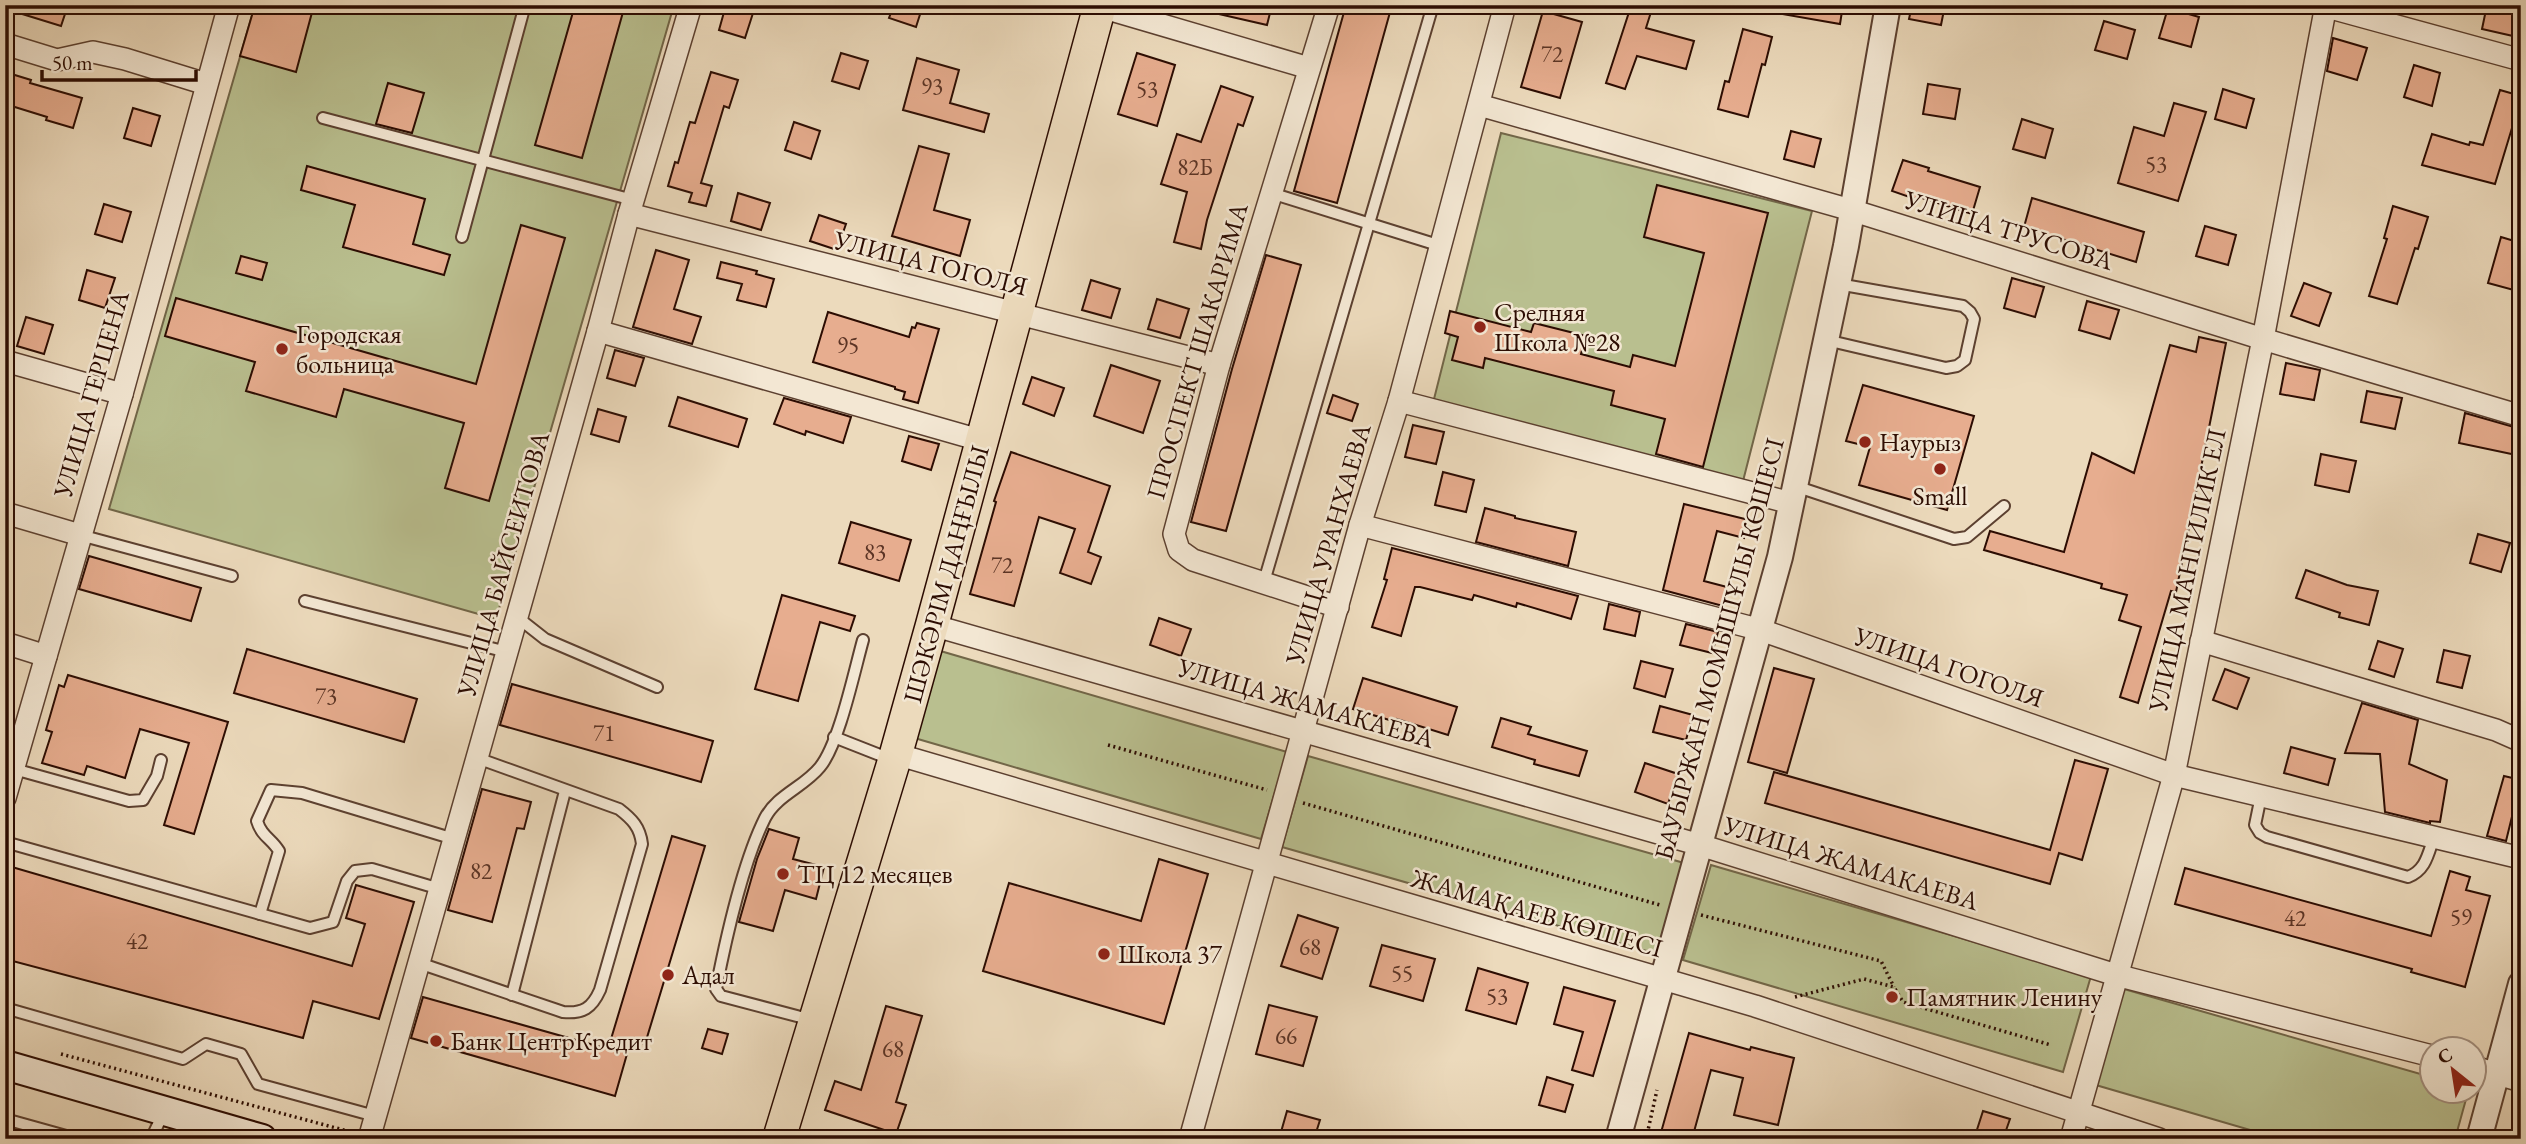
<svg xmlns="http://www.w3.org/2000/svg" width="2526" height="1144" viewBox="0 0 2526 1144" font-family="'EB Garamond',serif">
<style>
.green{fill:#b9bf8f;stroke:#726648;stroke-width:2}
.building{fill:#e7ad8f;stroke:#2c0c02;stroke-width:2}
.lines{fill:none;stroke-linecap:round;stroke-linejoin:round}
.service-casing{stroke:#5c4030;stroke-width:14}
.minor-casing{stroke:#5c4030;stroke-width:24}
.tertiary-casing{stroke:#5c4030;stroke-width:28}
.secondary-casing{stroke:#2c0c02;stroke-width:32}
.primary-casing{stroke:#2c0c02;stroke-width:35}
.path{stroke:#2c0c02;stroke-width:3.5;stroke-dasharray:2 3.5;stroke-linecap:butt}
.service{stroke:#f3e7d3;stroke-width:10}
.minor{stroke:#f3e7d3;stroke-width:21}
.tertiary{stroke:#f3e7d3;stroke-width:24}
.secondary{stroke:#f3e7d3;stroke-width:28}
.primary{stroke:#ecdabc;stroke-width:32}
.poi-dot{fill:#8f2418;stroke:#f3e7d3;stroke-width:2.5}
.labels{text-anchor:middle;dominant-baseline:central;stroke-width:5;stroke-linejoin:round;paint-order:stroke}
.number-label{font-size:23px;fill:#5b3425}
.street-label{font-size:26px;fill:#2c0c02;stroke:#f3e7d3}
.poi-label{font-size:26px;fill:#2c0c02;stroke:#f3e7d3;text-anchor:start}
</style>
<rect width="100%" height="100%" fill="#ecdabc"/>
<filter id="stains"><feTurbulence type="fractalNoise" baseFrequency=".00286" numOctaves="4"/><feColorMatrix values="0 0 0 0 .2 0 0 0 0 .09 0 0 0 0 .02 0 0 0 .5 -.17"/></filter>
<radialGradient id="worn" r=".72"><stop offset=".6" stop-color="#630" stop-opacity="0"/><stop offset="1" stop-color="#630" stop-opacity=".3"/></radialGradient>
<g class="green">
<path d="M255 5H674L496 619 109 509Z"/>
<path d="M1501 133 1812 211 1742 485 1432 407Z"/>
<path d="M937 650 1287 752 1261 839 911 737Z"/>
<path d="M1308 756 1684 863 1657 954 1282 847Z"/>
<path d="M1711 865 2091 976 2063 1072 1683 960Z"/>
<path d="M2110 985 2431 1077 2432 1092H2468L2455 1139H2281L2082 1081Z"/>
</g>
<g class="building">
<path d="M7 5H68L61 26 6 9Z"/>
<path d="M255 5H314L296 72 240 56Z"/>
<path d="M575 5H625L582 158 535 145Z"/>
<path d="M726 5H739L754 10 745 38 719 30Z"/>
<path d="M894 5H923L916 27 889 18Z"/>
<path d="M1211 5H1272L1267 25 1210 12Z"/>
<path d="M1346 5H1392L1337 203 1294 191Z"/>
<path d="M1782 5H1843L1840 24 1782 14Z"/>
<path d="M1912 5H1945L1941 25 1909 19Z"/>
<path d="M2487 5 2519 8 2513 36 2482 29Z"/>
<path d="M1631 6 1651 12 1646 28 1694 41 1686 69 1637 56 1625 89 1606 83Z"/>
<path d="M2168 8 2199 17 2191 47 2159 38Z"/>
<path d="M1543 11 1582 22 1560 98 1521 87Z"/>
<path d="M2104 21 2135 30 2127 59 2095 50Z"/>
<path d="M1743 29 1772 37 1765 65 1762 64 1748 117 1718 109 1725 81 1729 82Z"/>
<path d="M2333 38 2367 48 2357 80 2327 71Z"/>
<path d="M841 53 868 61 859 89 832 81Z"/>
<path d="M1137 53 1175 65 1157 126 1118 114Z"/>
<path d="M917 58 959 70 950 103 989 114 984 132 903 110Z"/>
<path d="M2414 65 2440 73 2432 106 2404 97Z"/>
<path d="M5 72 31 80 30 83 82 98 73 128 46 120 47 117 5 104Z"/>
<path d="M711 72 738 80 729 108 724 106 701 183 712 186 706 206 689 202 692 193 668 186 675 162 678 163 690 122 695 123Z"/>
<path d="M388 83 424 93 412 133 376 124Z"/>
<path d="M1928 84 1960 89 1955 119 1923 114Z"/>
<path d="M1221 86 1253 97 1243 126 1238 124 1207 220 1201 249 1174 242 1187 192 1161 184 1177 134 1201 142Z"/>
<path d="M2223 89 2254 99 2246 128 2215 119Z"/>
<path d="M2500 90 2521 96V131L2512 128 2495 184 2422 165 2432 134 2469 145 2470 142 2483 145Z"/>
<path d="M2174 103 2206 112 2178 201 2118 183 2134 127 2164 136Z"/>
<path d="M133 108 160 116 151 146 124 138Z"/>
<path d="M2022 119 2053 129 2045 158 2013 149Z"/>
<path d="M794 122 820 131 811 159 785 150Z"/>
<path d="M1791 131 1821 139 1814 167 1784 159Z"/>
<path d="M919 146 949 154 934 210 970 220 960 256 892 236Z"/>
<path d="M1903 160 1929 168 1928 171 1980 187 1972 214 1919 197 1918 200 1892 191Z"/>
<path d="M307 166 425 199 413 244 450 255 444 275 343 247 355 205 301 190Z"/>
<path d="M1657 185 1768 213 1703 467 1656 454 1665 419 1611 405 1614 391 1485 358 1483 368 1452 360 1458 337 1445 333 1450 311 1531 332 1534 323 1586 336 1581 354 1630 367 1633 355 1675 366 1704 253 1644 237Z"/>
<path d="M738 193 770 203 761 230 731 221Z"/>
<path d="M2032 198 2144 232 2136 262 2024 227Z"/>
<path d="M104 204 131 212 122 242 95 234Z"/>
<path d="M2393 206 2428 217 2418 249 2415 248 2397 304 2369 296 2387 239 2384 238Z"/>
<path d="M819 215 846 224 837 250 810 241Z"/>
<path d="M521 225 565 238 489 501 445 488 464 423 344 389 336 417 246 391 255 362 165 336 176 298 476 384Z"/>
<path d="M2205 226 2236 235 2228 265 2196 256Z"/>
<path d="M2501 237 2521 243V292L2488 283Z"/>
<path d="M656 250 689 260 674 309 701 317 692 344 633 327Z"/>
<path d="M1266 255 1301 265 1226 531 1191 522 1232 369Z"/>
<path d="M241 256 267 263 262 280 236 273Z"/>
<path d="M721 262 757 271 756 274 774 279 766 307 737 300 742 284 717 278Z"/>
<path d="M87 270 115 278 105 308 79 300Z"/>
<path d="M2012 278 2044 287 2035 317 2004 308Z"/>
<path d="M1091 280 1120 289 1111 318 1082 310Z"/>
<path d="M2304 283 2331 293 2319 326 2291 316Z"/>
<path d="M1157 299 1189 309 1180 338 1148 329Z"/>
<path d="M2087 301 2119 310 2110 339 2079 330Z"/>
<path d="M828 312 909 337 912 327 915 328 917 323 939 329 918 403 903 399 905 392 895 389V387L813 362Z"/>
<path d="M26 317 53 325 44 354 17 346Z"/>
<path d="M2199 337 2226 343 2176 592 2171 591 2138 703 2120 697 2141 627 2119 620 2127 595 2101 588 2102 584 1984 550 1990 531 2064 552 2092 453 2134 473 2170 345 2196 352Z"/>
<path d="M615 350 644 358 635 386 607 378Z"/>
<path d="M2286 363 2320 370 2314 400 2280 394Z"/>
<path d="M1111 365 1160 381 1143 433 1094 416Z"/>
<path d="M1032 377 1064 388 1054 416 1023 404Z"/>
<path d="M1863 385 1974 416 1947 510 1859 485 1870 447 1846 441Z"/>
<path d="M2367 391 2402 398 2395 429 2361 422Z"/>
<path d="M1333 395 1358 404 1352 421 1327 413Z"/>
<path d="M678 397 747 419 738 447 669 426Z"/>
<path d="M784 398 851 417 843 443 806 431 805 435 774 424Z"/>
<path d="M598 409 626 417 619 442 591 434Z"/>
<path d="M2465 413 2521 429V456L2459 443Z"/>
<path d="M1413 425 1444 432 1436 464 1405 457Z"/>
<path d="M909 436 939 444 931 470 902 461Z"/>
<path d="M1011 452 1110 486 1088 552 1101 557 1091 584 1060 573 1075 529 1039 517 1014 606 970 594 996 502 994 501Z"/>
<path d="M2321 454 2356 461 2349 492 2315 485Z"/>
<path d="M1443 472 1474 480 1466 512 1435 505Z"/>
<path d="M1684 504 1749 520 1744 538 1717 531 1704 581 1727 587 1723 606 1663 590Z"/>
<path d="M1485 508 1515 516V518L1576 532 1568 566 1476 542Z"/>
<path d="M851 522 911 540 899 581 839 563Z"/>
<path d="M2478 534 2510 543 2501 572 2470 563Z"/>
<path d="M1392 548 1578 596 1571 619 1517 603 1516 607 1474 595 1472 600 1420 587H1415L1401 636 1372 627 1387 580 1384 579Z"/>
<path d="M89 556 201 588 191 621 79 589Z"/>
<path d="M2306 570 2347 585 2378 591 2369 625 2339 617 2340 613 2296 598Z"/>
<path d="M782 595 855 616 850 631 820 622 798 701 755 689Z"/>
<path d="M1609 604 1640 612 1635 636 1604 629Z"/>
<path d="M1159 618 1191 629 1181 656 1150 645Z"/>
<path d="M1686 624 1718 632 1712 653 1680 645Z"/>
<path d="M2378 641 2403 649 2394 677 2369 669Z"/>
<path d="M247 649 417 699 404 742 234 693Z"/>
<path d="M2444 650 2470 656 2462 688 2437 682Z"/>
<path d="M1641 661 1673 669 1665 697 1634 688Z"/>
<path d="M1774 668 1814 679 1787 773 1748 762Z"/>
<path d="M2225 669 2249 678 2237 709 2213 700Z"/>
<path d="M68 675 228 722 194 834 164 825 189 743 140 729 125 778 87 766 84 775 42 763 52 732 46 730 59 685 64 687Z"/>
<path d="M1363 678 1457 707 1448 735 1397 719 1396 722 1353 709Z"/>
<path d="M512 684 713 741 701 782 500 725Z"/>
<path d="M2362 703 2418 720 2409 764 2447 780 2440 822 2430 821V823L2385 812 2380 754 2345 753Z"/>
<path d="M1660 706 1693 715 1686 740 1653 732Z"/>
<path d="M1501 718 1531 727 1528 734 1587 751 1579 776 1534 764 1535 760 1492 747Z"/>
<path d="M2291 747 2335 759 2328 785 2284 773Z"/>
<path d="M2075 760 2108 769 2082 860 2059 853 2050 884 1765 803 1774 772 2050 850Z"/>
<path d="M1645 763 1678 774 1668 804 1635 792Z"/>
<path d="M2504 776 2521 780 2506 841 2487 836Z"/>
<path d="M482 789 531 802 524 829 517 828 492 922 448 910Z"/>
<path d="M769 829 799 838 793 859 824 867 816 899 785 890 773 931 739 922 757 859Z"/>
<path d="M672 836 705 846 645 1044 631 1040 615 1096 411 1038 423 997 608 1049Z"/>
<path d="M1159 859 1208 874 1164 1024 983 971 1009 883 1141 921Z"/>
<path d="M5 865 352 966 365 924 346 918 356 885 414 902 379 1019 313 1001 303 1038 5 959Z"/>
<path d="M2185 868 2431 936 2450 871 2470 877 2466 890 2490 896 2465 987 2411 972 2412 969 2175 904Z"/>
<path d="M1298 915 1338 928 1322 979 1281 966Z"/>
<path d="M1382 945 1435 959 1423 1001 1370 986Z"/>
<path d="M1478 968 1528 983 1516 1024 1466 1010Z"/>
<path d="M1564 987 1615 1001 1593 1076 1572 1070 1583 1032 1554 1024Z"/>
<path d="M1269 1005 1317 1017 1303 1066 1256 1054Z"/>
<path d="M886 1006 922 1016 896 1102 906 1105 896 1134 825 1110 835 1081 861 1090Z"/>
<path d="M708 1029 728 1034 722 1054 702 1048Z"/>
<path d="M1689 1033 1750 1050 1751 1047 1794 1058 1778 1125 1734 1115 1743 1078 1711 1070 1692 1139 1660 1136Z"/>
<path d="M1547 1077 1573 1085 1565 1112 1539 1105Z"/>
<path d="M1287 1111 1320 1120 1314 1139H1279Z"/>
<path d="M1983 1111 2010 1119 2003 1139H1974Z"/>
</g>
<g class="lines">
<defs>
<g id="service">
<path d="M323 118 633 200"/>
<path d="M1271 193 1441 246"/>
<path d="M462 237 525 5"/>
<path d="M1826 340 1946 368 1957 366 1965 360 1974 319 1970 312 1963 306 1838 284"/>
<path d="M1795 486 1954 539 1967 537 2004 506"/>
<path d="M80 535 232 576"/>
<path d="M1263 585 1433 5"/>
<path d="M305 601 507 652"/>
<path d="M517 617 545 639 657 687"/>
<path d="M834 737 890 759"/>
<path d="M14 769 129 801 143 800 157 776 161 760"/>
<path d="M2261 796 2255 825 2260 833 2267 837 2408 877C2426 870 2428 854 2434 837"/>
<path d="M5 842 310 928 333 922 347 881 355 871 372 869 440 889"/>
<path d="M260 914 279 851C271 838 262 837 257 821L271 790 302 793 454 839"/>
<path d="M419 963 563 1012C583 1014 592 1008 600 990L642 844C640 827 632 819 619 809L477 758"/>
<path d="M512 995 565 791"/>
<path d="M5 1008 183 1059 206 1044 241 1054 258 1084 375 1116"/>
<path d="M812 1020 721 996 716 989C726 938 742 864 765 818 777 795 804 787 820 767 839 744 854 672 863 640"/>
<path d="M5 1119 77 1139"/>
<path d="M151 1139 164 1112"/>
</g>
<g id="minor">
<path d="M1094 5 1309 68"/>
<path d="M1329 5 1219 365 1174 534 1179 550 1193 560 1338 607"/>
<path d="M2320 5 2521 60"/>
<path d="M5 44 57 60 93 52 125 59 206 84"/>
<path d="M1479 105 1851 210 2263 339 2521 416"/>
<path d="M629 214 1219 365"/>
<path d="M598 331 983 441"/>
<path d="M5 361 122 394"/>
<path d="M1399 401 1791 503"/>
<path d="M5 513 80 535"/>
<path d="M1360 525 1761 630 2174 775 2521 858"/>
<path d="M932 625 1700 845 2116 975 2432 1056"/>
<path d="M2201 641 2496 730 2521 741"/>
<path d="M5 643 46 656"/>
<path d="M896 754 1755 1006 2159 1139"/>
<path d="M5 798 122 394 229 5"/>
<path d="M2474 1067 2521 1081"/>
<path d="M369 1139 598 331 629 214 691 5"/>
<path d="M1190 1139 1360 525 1399 401 1505 5"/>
<path d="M2071 1139 2174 775 2263 339 2326 5"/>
</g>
<g id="tertiary">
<path d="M1618 1139 1780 557 1846 246 1888 5"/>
<path d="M2479 1139 2521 984"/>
</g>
<path id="secondary" d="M5 1065 262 1139"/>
<path id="primary" d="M779 1139 894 761 932 625 1100 5"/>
</defs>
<use href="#service" class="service-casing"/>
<use href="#minor" class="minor-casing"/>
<use href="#tertiary" class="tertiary-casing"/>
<use href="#secondary" class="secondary-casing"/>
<use href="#primary" class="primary-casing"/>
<g class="path">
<path d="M1108 745 1267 790"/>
<path d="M1303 803 1660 905"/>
<path d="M1701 915 1881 961 1894 987"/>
<path d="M1795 997 1864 979 1894 987 1903 1002 2051 1045"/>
<path d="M61 1054 351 1132"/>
<path d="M1646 1139 1657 1090"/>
</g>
<use href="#service" class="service"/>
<use href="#minor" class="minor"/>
<use href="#tertiary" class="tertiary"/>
<use href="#secondary" class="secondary"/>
<use href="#primary" class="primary"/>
</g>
<g class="poi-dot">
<circle cx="1480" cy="327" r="7"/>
<circle cx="282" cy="349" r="7"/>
<circle cx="1865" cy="442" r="7"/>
<circle cx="1940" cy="469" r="7"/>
<circle cx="783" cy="874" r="7"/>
<circle cx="1104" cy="954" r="7"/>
<circle cx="668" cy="975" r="7"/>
<circle cx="1892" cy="997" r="7"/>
<circle cx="436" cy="1041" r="7"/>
</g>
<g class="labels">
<g class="number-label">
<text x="1552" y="54">72</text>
<text x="932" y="86">93</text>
<text x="1147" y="89">53</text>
<text x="2156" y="164">53</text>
<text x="1195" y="167">82Б</text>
<text x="848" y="345">95</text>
<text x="875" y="552">83</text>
<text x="1002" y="565">72</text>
<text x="326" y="696">73</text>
<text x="604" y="733">71</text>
<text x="481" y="871">82</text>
<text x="2461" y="917">59</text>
<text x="2295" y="918">42</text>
<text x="137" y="941">42</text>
<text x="1310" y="947">68</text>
<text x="1402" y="973">55</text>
<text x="1497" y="996">53</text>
<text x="1286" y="1036">66</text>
<text x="893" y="1049">68</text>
</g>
<g class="street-label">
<text transform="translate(2009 230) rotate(17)">УЛИЦА ТРУСОВА</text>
<text transform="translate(931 263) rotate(14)">УЛИЦА ГОГОЛЯ</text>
<text transform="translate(1197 351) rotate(-74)">ПРОСПЕКТ ШАКАРИМА</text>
<text transform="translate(91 394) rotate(-74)">УЛИЦА ГЕРЦЕНА</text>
<text transform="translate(1328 544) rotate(-74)">УЛИЦА УРАНХАЕВА</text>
<text transform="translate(503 564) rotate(-74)">УЛИЦА БАЙСЕИТОВА</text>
<text transform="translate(2187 570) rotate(-78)">УЛИЦА МАНГИЛИК ЕЛ</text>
<text transform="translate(946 574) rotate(-75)">ШӘКӘРІМ ДАҢҒЫЛЫ</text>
<text transform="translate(1719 649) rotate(-75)">БАУЫРЖАН МОМЫШҰЛЫ КӨШЕСІ</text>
<text transform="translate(1949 667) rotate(19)">УЛИЦА ГОГОЛЯ</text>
<text transform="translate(1306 703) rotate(16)">УЛИЦА ЖАМАКАЕВА</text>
<text transform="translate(1851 863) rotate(17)">УЛИЦА ЖАМАКАЕВА</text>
<text transform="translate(1537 913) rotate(16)">ЖАМАҚАЕВ КӨШЕСІ</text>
</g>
<g class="poi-label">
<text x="1494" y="312">Срелняя<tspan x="1494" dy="30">Школа №28</tspan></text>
<text x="296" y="334">Городская<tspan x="296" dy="30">больница</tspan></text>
<text x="1879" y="442">Наурыз</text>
<text x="1940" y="496" text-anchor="middle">Small</text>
<text x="797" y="874">ТЦ 12 месяцев</text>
<text x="1118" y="954">Школа 37</text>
<text x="682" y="975">Адал</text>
<text x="1906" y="997">Памятник Ленину</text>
<text x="450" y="1041">Банк ЦентрКредит</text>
</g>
</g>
<rect width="2526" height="1144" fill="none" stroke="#ecdabc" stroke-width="28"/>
<rect x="7" y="7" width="2512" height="1130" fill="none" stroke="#2c0c02" stroke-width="3.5"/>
<rect x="14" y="14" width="2498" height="1116" fill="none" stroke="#2c0c02" stroke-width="2"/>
<g transform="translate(2453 1070) rotate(330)"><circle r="33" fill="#f3e7d3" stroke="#a38f7f" stroke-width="2"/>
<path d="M0-5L12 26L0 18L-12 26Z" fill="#8f2418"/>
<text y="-10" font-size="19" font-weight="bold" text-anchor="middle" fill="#2c0c02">С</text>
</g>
<path d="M42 70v10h154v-10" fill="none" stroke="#2c0c02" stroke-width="3.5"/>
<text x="52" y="70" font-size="21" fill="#2c0c02" stroke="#f3e7d3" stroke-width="5" paint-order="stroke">50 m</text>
<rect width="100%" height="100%" filter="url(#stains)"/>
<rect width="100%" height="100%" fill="url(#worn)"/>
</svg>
